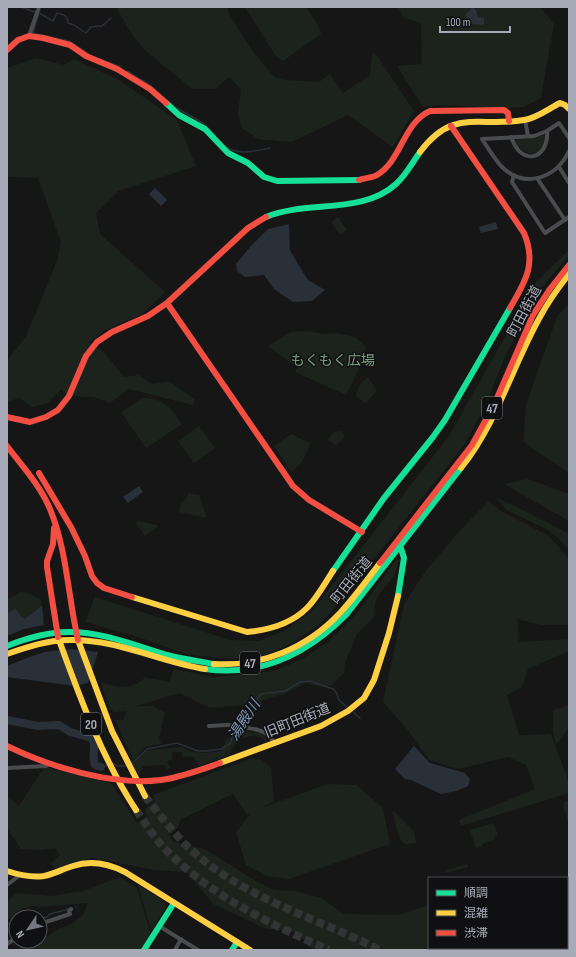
<svg xmlns="http://www.w3.org/2000/svg" width="576" height="957" viewBox="0 0 576 957" font-family="'Sofia Sans Condensed','Noto Sans JP',sans-serif">
<style>
.green{fill:#1c231d}
.water{fill:#293038}
.lines{fill:none;stroke-linecap:round;stroke-linejoin:round}
.stream{stroke:#293038;stroke-width:1.5}
.river{stroke:#293038;stroke-width:8}
.highway-tunnel{stroke:#333436;stroke-width:8;stroke-dasharray:8 4;stroke-linecap:butt}
.street{stroke:#4a4b4f;stroke-width:4}
.fast{stroke:#16e098;stroke-width:6}
.slow{stroke:#ffcf43;stroke-width:6}
.jam{stroke:#f24e42;stroke-width:6}
.labels{text-anchor:middle;stroke-width:3;stroke-linejoin:round;paint-order:stroke}
.shield{fill:#101012;stroke:#797c86;stroke-width:1}
.shield-label{font-size:13px;font-weight:bold;fill:#a6abb7}
.street-label{font-size:14px;fill:#a6abb7;stroke:#101012}
.park-label{font-size:14px;fill:#7da281;stroke:#101012}
.water-label{font-size:15px;font-style:italic;fill:#7d97b2;stroke:#101012}
</style>
<rect width="100%" height="100%" fill="#161616"/>
<path class="green" d="M116,7H227L229,14L254,53L274,77L285,80L319,82L330,74L343,93L370,75L372,54L375,53L414,111L393,147L348,115L292,142L258,139L242,128L238,114L241,89L229,77L215,89H193L165,67L145,50L132,35Z
M245,7H306L318,25L321,34L283,61L275,55Z
M398,7H540L554,24L541,98L524,107L511,108L439,105L423,107L397,66L422,64L421,23L403,17Z
M36,58L64,65L74,59L119,80L177,120L196,166L118,191L96,213L100,234L165,292L142,314L104,331L89,343L104,352L124,377L138,375L152,384L169,381L195,400L193,405L129,389L110,403L93,397L69,396L61,390L47,403L33,407L19,398L7,402V361L26,336L57,261L61,242L38,178L7,177V68Z
M544,135L546,137C544,157 525,158 515,142L517,139L534,137Z
M338,217L347,230L340,235L331,222Z
M569,250V256L540,289L507,352L486,404L465,444L342,599L319,625L297,640L271,653L252,659H232L189,655L141,638L85,622L95,597L230,640L258,641L282,632L312,611L449,436L536,282Z
M569,303V473L536,451L523,441L526,406L538,370L557,317Z
M309,331L324,334L338,333L355,337L366,347L354,380L346,395L295,372L297,368L268,346L291,332Z
M368,377L377,391L365,403L356,396C357,387 361,382 368,377Z
M142,398C164,398 170,407 182,424L146,448L121,412Z
M199,426L215,448L194,463L178,441Z
M341,431L345,436L336,445L328,440L334,432Z
M291,434L310,443C306,455 302,465 291,472L274,446Z
M528,479L569,494V521L504,484Z
M188,493L200,495C200,504 206,510 206,518L179,512L181,503L187,498Z
M497,498L521,509L569,534V550L562,542L550,531L505,509Z
M488,502L504,513L549,536L569,559V625H542L517,619L519,642L569,639V651L528,669L522,687L507,695L519,735L551,734L569,783V793L461,826L459,820L535,789L526,765L508,757L458,769L429,760L407,729L383,702L404,604L427,569L466,524Z
M138,521L157,525V527L145,536L136,523Z
M397,559L399,560L394,576L379,594L375,604L374,617L357,634L345,663L344,673L330,686L321,687L306,683L284,694L263,700L247,723L245,705L210,708L180,693C164,697 150,703 134,706H153L165,713L159,737L161,744L145,747L133,761L115,720H124L126,711L113,712V710H110L100,682C115,687 134,691 145,677L169,682L174,669L213,677L275,671L302,659L328,642L358,612Z
M21,592L28,593L41,600L42,605L25,619L20,615L7,613V599Z
M569,705V728L556,745L553,732V710Z
M234,730L261,733L267,738L266,740L255,735L239,739L228,755L199,766L194,757L185,756L183,759L182,752H172V759L167,761L170,768L167,769L164,765L143,766L139,776L133,769V765L137,758L147,750L182,747L191,752L204,753L221,751L225,742Z
M253,758L262,760L271,767L274,801L261,808L328,784L357,785L383,808L390,844L289,879L267,876L246,865L236,832L251,813L247,815L233,794L180,820L178,828L169,835L174,842L201,848L215,855L257,882L274,890L295,891L321,898L344,914L398,915L429,905V948H567V923H569V950H313L297,933L265,928L213,904L187,872L155,870L92,858L54,869L51,863L60,855L55,848L41,850L21,849L7,828V795L19,806L44,767L111,783L137,823L146,818L145,809L155,801L153,795Z
M569,800V821H568L563,807L564,802Z
M394,811L414,832L416,843C413,843 409,845 406,844C398,843 395,819 393,812Z
M494,823L498,835L494,837V840L482,844V846L476,848L470,830Z
M467,864L468,867L447,873L446,870Z
M120,877L137,888L151,935L142,950H18L25,941H40V940L43,939L58,929L72,924L83,915L88,903L41,907L32,906L22,909L7,920V902L17,893L51,896L83,891Z
M138,885L165,902L166,907L151,931Z"/>
<path class="water" d="M473,7L476,10L478,17L484,18V25L470,24L465,15Z
M155,188L167,200L161,206L149,194Z
M496,222L498,229L481,233L479,227Z
M289,224L290,250L299,266L308,280L325,290L312,301L293,302L274,289L264,275L245,277L237,271L236,264L250,247L268,229Z
M139,486L143,492L128,503L123,497Z
M42,605L44,625L24,629L7,636V613L16,609L20,615L25,619Z
M70,649L98,652L88,683L75,686L7,677V666L27,658L44,652Z
M414,746L430,763L465,773L470,779L468,786L456,791L441,794L411,780L405,779L395,769Z"/>
<g class="lines">
<path class="stream" d="M21,7L35,12
M7,8L9,7
M39,13L33,33L69,41L89,54
M39,13L53,21L57,13C64,15 68,15 68,23L74,25L86,33L91,27L102,26L111,18
M100,59L121,67
M127,71L150,85L175,107L203,123L215,135
M227,148C241,155 256,151 270,148
M352,711L360,718
M112,763L118,766H126
M131,764L147,749L177,743L198,751H207L221,749L230,744L234,733L261,694L285,691L300,682L310,681L333,689L336,692L339,700L349,709
M101,767L107,765
M76,907H77
M17,917L19,915L32,911L43,918L47,917L50,914L69,909
M7,925L16,918"/>
<path class="river" d="M7,720L38,726L59,725L70,732L92,738C97,749 91,756 95,765L101,767"/>
<path class="highway-tunnel" d="M145,796C158,813 171,830 186,845C239,897 315,917 380,950
M136,810C145,823 154,837 165,849C211,896 270,924 329,950"/>
<path class="street" d="M29,36L39,7
M525,120L528,136
M511,137C513,142 515,147 519,151C535,165 549,149 547,131
M569,138L559,123L547,131L534,136L482,139C488,148 494,158 501,166C525,190 556,178 569,151
M559,167L569,183
M514,175L512,182L545,233L569,217
M537,178L565,220
M209,726C223,725 230,724 244,727C260,731 263,728 275,743
M7,768L46,766L51,764
M7,885L20,875
M40,924L70,914L69,911L71,909
M159,926L198,950
M7,944L16,938
M481,948L483,950
M175,950L181,939"/>
<path class="fast" d="M166,103L179,115L205,129L228,153L248,163L264,177L277,181L359,180
M266,217C307,200 362,215 396,184C406,175 412,163 420,152
M333,571L384,498L433,437L445,420L510,308
M398,596L404,558L399,542
M7,646C27,638 47,632 69,632C103,632 134,645 167,655C182,659 198,661 214,664
M205,669C261,677 308,653 346,615L461,468
M144,950L174,903
M232,950L237,942"/>
<path class="slow" d="M420,152C453,107 480,128 524,120C537,118 548,109 560,103L565,105L569,109
M461,468C497,423 512,367 540,317C548,302 558,288 569,274
M132,597L247,632C269,630 291,624 307,608C317,598 325,583 333,571
M59,640C80,698 102,758 136,810
M78,640L112,731L145,796
M7,654C27,647 48,640 70,640C117,639 160,662 205,669
M214,664C262,667 307,648 340,613C354,598 367,580 380,563
M220,763L321,726L348,711L364,698L374,680L389,633L398,596
M7,871C19,875 31,878 44,876C54,874 63,869 73,866C91,860 109,864 125,872L250,950"/>
<path class="jam" d="M7,50L18,40L29,36L43,38L70,45L86,56L117,69L150,89L166,103
M451,126L524,233C537,264 525,282 510,308
M359,180C364,178 372,178 377,175C402,160 403,123 430,111L504,110L508,113L509,121
M167,303L293,486L309,500L362,532
M7,417L30,422L46,417L58,410L69,396L86,356L97,342L112,332L148,316L167,303L248,228L266,217
M7,446C22,466 40,485 50,509C67,550 68,597 78,640
M39,473L71,527L85,556L92,576L97,583L104,588L132,597
M54,528L53,544L47,561V567L58,637
M380,563L472,445L494,405L533,315L550,289L569,265
M7,746C50,767 113,786 161,780C182,777 200,770 220,763"/>
</g>
<g class="labels">
<g class="shield">
<rect x="482" y="397" width="20" height="22" rx="3"/>
<rect x="240" y="652" width="20" height="22" rx="3"/>
<rect x="81" y="713" width="20" height="22" rx="3"/>
</g>
<g class="shield-label">
<text x="492" y="413">47</text>
<text x="250" y="668">47</text>
<text x="91" y="729">20</text>
</g>
<g class="street-label">
<text transform="translate(524 311) rotate(-62)" y="5">町田街道</text>
<text transform="translate(351 580) rotate(-51)" y="5">町田街道</text>
<text transform="translate(297 720) rotate(-22)" y="5">旧町田街道</text>
</g>
<g class="park-label">
<text x="333" y="365">もくもく広場</text>
</g>
<g class="water-label">
<text transform="translate(244 720) rotate(-57)" y="5">湯殿川</text>
</g>
</g>
<rect width="576" height="957" fill="none" stroke="#a6abb7" stroke-width="16"/>
<rect x="428" y="877" width="140" height="72" fill="#101012" stroke="#4c4e54"/>
<rect x="436" y="890" width="20" height="6" fill="#16e098" stroke="#4c4e54"/>
<text x="464" y="897" font-size="12" fill="#a6abb7">順調</text>
<rect x="436" y="910" width="20" height="6" fill="#ffcf43" stroke="#4c4e54"/>
<text x="464" y="917" font-size="12" fill="#a6abb7">混雑</text>
<rect x="436" y="930" width="20" height="6" fill="#f24e42" stroke="#4c4e54"/>
<text x="464" y="937" font-size="12" fill="#a6abb7">渋滞</text>
<g transform="translate(28 929) rotate(236)"><circle r="19" fill="#101012" stroke="#4c4e54"/>
<path d="M0-3L7 15L0 10L-7 15Z" fill="#74777f"/>
<text y="-6" font-size="11" font-weight="bold" text-anchor="middle" fill="#a6abb7">N</text>
</g>
<path d="M440 26v6h70v-6" fill="none" stroke="#a6abb7" stroke-width="2"/>
<text x="446" y="26" font-size="12" fill="#a6abb7" stroke="#101012" stroke-width="3" paint-order="stroke">100 m</text>
</svg>
